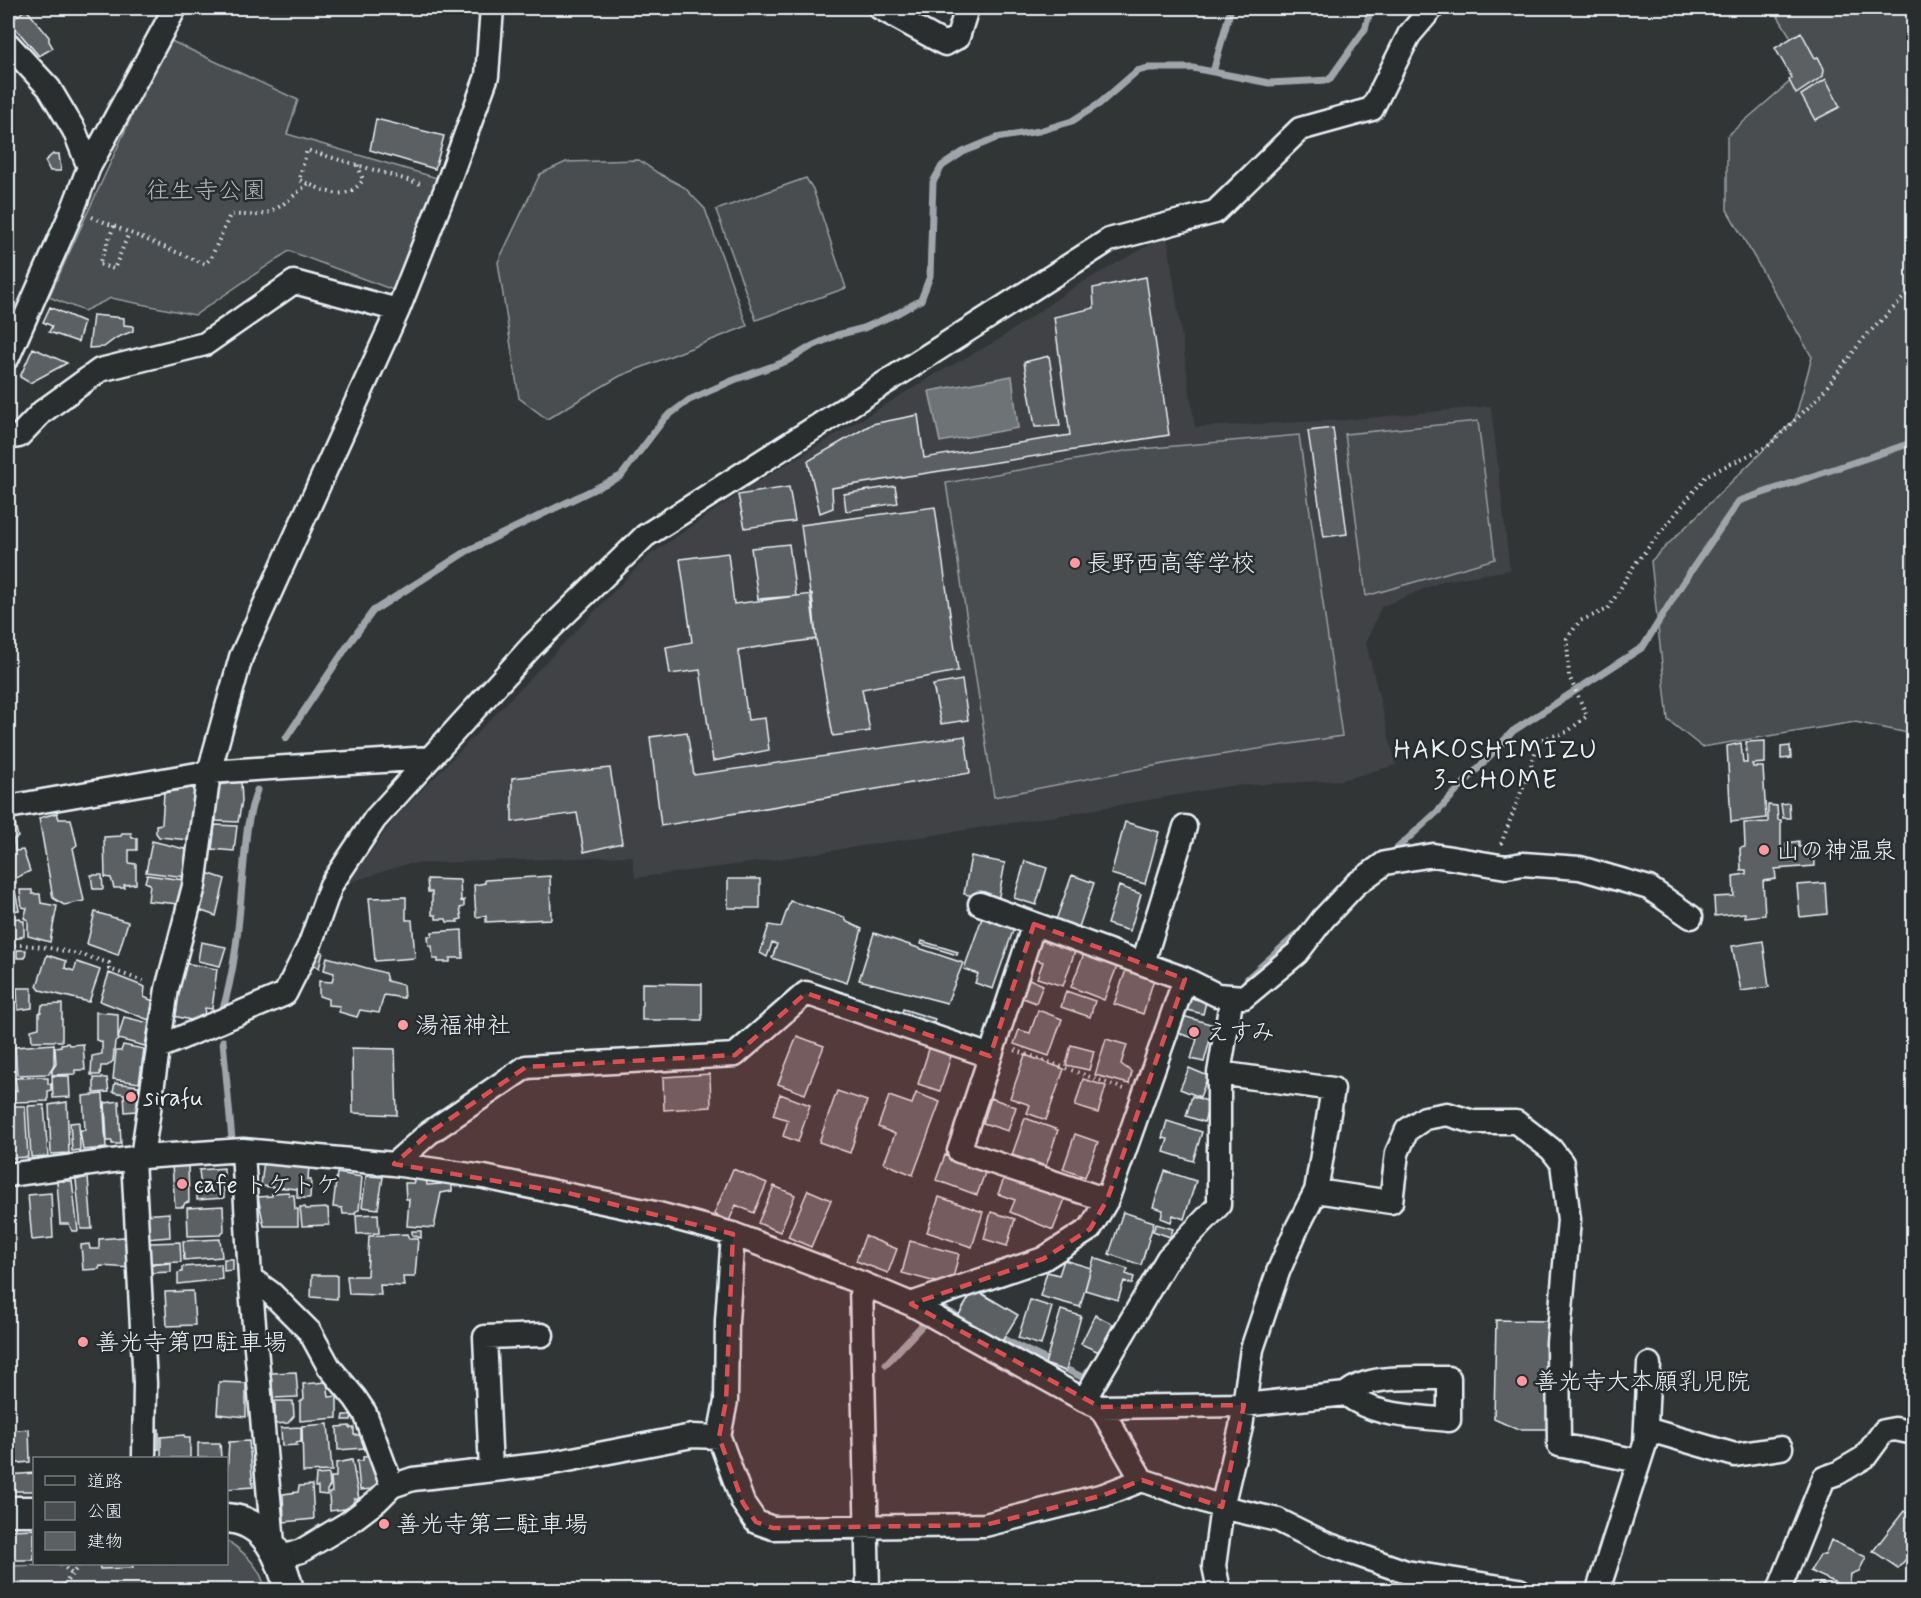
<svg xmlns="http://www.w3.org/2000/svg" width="1921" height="1598" viewBox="0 0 1921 1598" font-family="Mynerve,'Klee One',sans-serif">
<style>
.built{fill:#3f4244}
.green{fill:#494d4f;stroke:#989fa4;stroke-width:1.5}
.water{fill:#6e7376;stroke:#9fa5aa;stroke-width:1.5}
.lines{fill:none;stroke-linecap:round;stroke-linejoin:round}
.stream{stroke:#9fa5aa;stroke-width:7}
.building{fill:#5c6063;stroke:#e8f1f8;stroke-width:1.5}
.minor-casing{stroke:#e8f1f8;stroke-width:27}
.major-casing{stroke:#e8f1f8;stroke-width:33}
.path{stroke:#e8f1f8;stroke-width:4;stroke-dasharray:1.5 4.5;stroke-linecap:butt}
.minor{stroke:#2a2d2e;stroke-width:22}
.major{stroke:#2a2d2e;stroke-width:28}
.marked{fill:#da5052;fill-opacity:0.2;stroke:#da5052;stroke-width:4.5;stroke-dasharray:12 8;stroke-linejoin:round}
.poi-dot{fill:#ff9aa2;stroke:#2a2d2e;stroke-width:2}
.labels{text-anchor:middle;stroke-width:5;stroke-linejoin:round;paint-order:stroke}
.park-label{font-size:24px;fill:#b0b8bd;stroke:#2a2d2e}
.poi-label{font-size:24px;fill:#e8f1f8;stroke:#2a2d2e;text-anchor:start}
.neighbourhood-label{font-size:26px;letter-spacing:1.5px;fill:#e8f1f8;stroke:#2a2d2e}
</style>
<rect width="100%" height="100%" fill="#323536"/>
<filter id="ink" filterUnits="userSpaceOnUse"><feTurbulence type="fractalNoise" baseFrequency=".0167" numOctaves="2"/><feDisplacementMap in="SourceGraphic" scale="12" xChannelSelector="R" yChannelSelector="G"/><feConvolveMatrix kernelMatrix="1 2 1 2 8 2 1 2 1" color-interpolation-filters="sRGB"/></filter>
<g filter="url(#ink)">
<path class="built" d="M1167,235L1195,427L1345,420L1491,406L1510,570L1443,581L1381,607L1366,643L1396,765L1342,780L1230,786L1050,817L772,860L635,878L632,856L407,864L348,883L394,819L648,556L749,487L936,374L998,340L1074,287Z"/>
<path class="green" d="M1773,8H1913V734L1855,722L1702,747L1668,720L1651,561L1795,419L1812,357L1727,210V136L1808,66Z
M167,39L298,100L287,134L437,178L404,294L289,251L195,315L111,298L84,311L49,297Z
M639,160L658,173L684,187L705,209L747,326L620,376L547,419L519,398L498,262L540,174L566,162Z
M806,178L813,189L846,288L756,320L716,210Z
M1478,421L1495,559L1366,596L1345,434Z
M1299,435L1342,736L1169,763L994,797L946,483L1130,450Z
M227,1541C244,1551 263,1570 265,1590H8V1566L92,1564H226Z"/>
<path class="water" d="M1012,376L1018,428L940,442L929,391Z"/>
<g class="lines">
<path class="stream" d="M1213,72L1231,8
M286,738L348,645L373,611L467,551L621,476L665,418L689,400L734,380L787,361L812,346L837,335L864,328L898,313L921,300L930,276L933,182L942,166L963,152L996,138L1039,131L1072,121L1099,104L1137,71L1149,68H1193L1269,83L1329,80L1365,29L1371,8
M1391,854L1437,812L1513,731L1643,647L1682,584L1739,501L1914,442
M1243,986L1248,978L1307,925
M221,1015C236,969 239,921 243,873C246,842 246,820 257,790
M223,1041L232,1140
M943,1309L965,1320
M997,1336L1084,1378L1088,1371
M886,1364L928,1319"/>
</g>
<path class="building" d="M26,9L49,37V41L53,48L39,56L10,22Z
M1801,32L1815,58L1818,57L1824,69L1823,76L1796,94L1789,80L1792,78L1775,48Z
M1826,79L1840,107L1815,120L1801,95Z
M376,119L444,136L435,169L370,150Z
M53,154H59L61,171H50L45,161Z
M1146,277L1169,435L832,488L833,508L820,513L808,461L872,424L918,415L924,458L1070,435L1054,317L1094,308L1093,288Z
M50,307L84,322L78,342L49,332L52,326L43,322Z
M93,315L124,318V325L133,326V331L116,338L104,347L89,348Z
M33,348L67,363L30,383L20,377Z
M1049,356L1060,426L1035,427L1024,362Z
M1333,428L1347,534L1324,537L1308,431Z
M895,486L898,503L846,511L844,494Z
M789,487L795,521L745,528L738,495Z
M935,507L958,671L862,689L870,731L833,736L816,639L801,525Z
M789,544L796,596L758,599L751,548Z
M728,553L734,604L812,594L816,639L738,650L748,720L765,718L769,750L713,761L700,670L670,674L666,647L692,642L680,559Z
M962,680L968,720L941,724L933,685Z
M687,732L694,775L965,736L970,773L661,826L650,737Z
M1765,741V763L1752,764L1753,767H1763L1766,818L1731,822L1727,746L1741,743L1743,763H1747L1746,742Z
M1790,746L1791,758L1781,759V747Z
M610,768L622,843L584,852L577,813L512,822V778Z
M241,782L242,801L238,822L216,821L217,785Z
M196,787L189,840L159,837L156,833V825L162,824L164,793Z
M1789,803L1790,818H1783L1781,804Z
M1768,805L1777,806L1778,820H1781V854L1786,852V843L1799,841V847H1814L1815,866L1775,869L1776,879L1763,881L1765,915L1745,917V913L1715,916L1714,897L1734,896L1733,876L1746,874V870H1741L1740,848L1745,847L1744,823L1768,822Z
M57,813L59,819H71L77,845L73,848L84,901L64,905L53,898L39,818Z
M14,819L18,837L14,839L15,851L23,850L30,871L16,878V884L8,887V820Z
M1125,822L1159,832L1145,884L1111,874Z
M215,825L237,826L234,851L212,849Z
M122,833H131L132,838H137V850H129V863L136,864V884L124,885L125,888H114L111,878L105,877L104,837L121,836Z
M152,841L189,850L185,877L146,872Z
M971,856L1005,863L998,901L964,894Z
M1025,861L1047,868L1036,905L1014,898Z
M207,873L225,879L216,916L196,909Z
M91,875H102L103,889H93Z
M147,875L183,880L179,904L148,901L150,884L145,882Z
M1072,875L1094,883L1079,927L1056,920Z
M550,876L551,919L486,922V916L476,917L474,885L485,883V880Z
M427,879L460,880L461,901L464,900V907L460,908L462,919L457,920L458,922H447L446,919H436V915H432V892H428Z
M728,879H760V908H728Z
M1825,883L1827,914L1800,917L1797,885Z
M1119,886L1141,894L1130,931L1107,924Z
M20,890H32V894H40L41,903L57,906L50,942L28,936V920L24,918L27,908L22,907Z
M15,891L19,910L10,911V915L8,916V893Z
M406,897V920H412L415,958L375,961L369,898Z
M790,901L844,917L847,922L862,929L847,983L772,958L777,944L772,943L767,957L760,953L769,925L781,927Z
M95,912L128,922L118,955L87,944Z
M20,918L21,921H24V936L20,937V938L8,939V919Z
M982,918L1014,928L993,989L975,983L978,974L964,969Z
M462,930L463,958H450V962H438V959H433L432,946H429L428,936H432V932Z
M874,933L963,963L947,1003L859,980Z
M1037,939L1075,951L1063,986L1037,978L1043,962L1031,958Z
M922,941L958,952L957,955L921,944Z
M1763,941L1769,987L1741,991L1732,946Z
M201,942L226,947L220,966L198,961Z
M17,950H26L25,958H17Z
M317,951L323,952L319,968L312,963Z
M1085,951L1118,964L1104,1000L1071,987Z
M47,955L66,961L65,968L74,971L77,962L100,970L89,1002L40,990L37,986Z
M327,957L385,973L387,981L403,985L404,998L384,995L379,1013L360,1010L357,1017L339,1012L340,1006L328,1005V999L319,996V981L332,982L334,973L324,970Z
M185,963L217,969L212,1009L205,1008L203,1023L170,1015L175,993H179Z
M1127,967L1155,976L1143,1014L1114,1004Z
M109,973L145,987L144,997L153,1001L149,1020L100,1001Z
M1022,976L1043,985L1036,1003L1015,995Z
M642,983L702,984V1020H642Z
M17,988H32V1008L18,1010Z
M1066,991L1095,1001L1090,1017L1061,1007Z
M1187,997L1206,1002L1203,1014L1183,1009Z
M62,1004V1041H32L31,1030L39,1028V1013L41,1012L42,1005Z
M903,1009L935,1019L933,1025L902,1013Z
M1038,1010L1062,1019L1049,1056L1014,1044L1019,1030L1030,1033Z
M96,1012L118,1014V1040L115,1042L113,1061L107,1066H101L100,1075H91L92,1056L102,1054V1042L96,1040Z
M1183,1016L1214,1025L1204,1062L1191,1059L1197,1039L1178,1033Z
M124,1017L149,1023L145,1046L118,1039Z
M797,1036L824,1046L805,1094L778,1084Z
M1106,1039L1127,1045L1121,1064L1132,1072L1129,1084L1095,1075Z
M68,1043L69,1045L83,1044L85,1070H75V1074L52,1075V1070L56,1064L55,1047L61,1046V1044Z
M54,1044V1064L49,1074L17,1075L15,1047Z
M123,1045L144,1049L139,1083L113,1079L116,1051H121Z
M1071,1045L1094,1051L1089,1070L1066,1065Z
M930,1046L952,1053L940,1091L918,1084Z
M352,1048L395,1049L397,1115L353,1113Z
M1025,1055L1064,1069L1046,1120L1027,1113L1030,1105L1010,1098Z
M1189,1068L1208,1076L1200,1097L1180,1089Z
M710,1074L711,1107L664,1110L663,1077Z
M52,1076H69L70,1097L53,1098Z
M43,1077L44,1078H48V1084H51V1090L48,1091V1101L14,1102V1091H17L15,1078Z
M94,1078H107L109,1092L94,1093Z
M1083,1079L1106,1086L1098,1113L1075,1106Z
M115,1083L139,1086L136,1111L125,1112L124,1094L113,1092Z
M837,1091L867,1101L850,1153L819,1142Z
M916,1093L940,1102L913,1175L884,1163L895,1134L878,1127L889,1096L912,1104Z
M103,1094L106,1148L83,1150L80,1130H85L83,1096Z
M780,1094L810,1105L798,1142L783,1136L788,1120L773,1115Z
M1192,1096L1210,1102L1204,1122L1186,1116Z
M991,1098L1016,1107L1008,1131L983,1123Z
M119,1101L121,1144H112V1141H107L105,1103Z
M67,1102L69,1153L51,1154L49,1105Z
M44,1105L48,1156L31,1157L28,1106Z
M8,1106H25L28,1157L9,1158Z
M1025,1118L1058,1130L1046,1166L1012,1155Z
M1167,1121L1202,1132L1193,1161L1164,1152L1168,1139L1162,1138Z
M79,1122L80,1150L72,1151L70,1123Z
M1075,1134L1098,1142L1085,1177L1063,1169Z
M945,1155L986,1170L977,1195L936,1180Z
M264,1160L309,1164L308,1180H311L310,1198H297V1189L261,1186Z
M188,1164L189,1202L185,1203L183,1207H175L172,1165Z
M224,1168V1198L197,1200V1189L201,1188L199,1170Z
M733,1169L767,1183L754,1213L736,1205L729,1221L714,1214Z
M1165,1171L1196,1181L1184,1219L1173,1215L1171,1222L1161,1218L1163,1210L1153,1207Z
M337,1173L362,1177L359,1210L356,1211L355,1214H343L342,1208L333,1207Z
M366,1176L383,1177L378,1209L362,1207Z
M1005,1176L1065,1199L1053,1230L1010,1212L1015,1200L998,1194Z
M88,1177L92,1229H81L76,1180Z
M413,1177H426L427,1185L441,1184L443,1180L455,1182V1186L452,1185V1191L441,1193L434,1228L407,1226L409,1199H406L405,1183H414Z
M57,1181H72L78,1231H72L69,1224H60Z
M774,1186L795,1195L780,1232L758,1223Z
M808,1190L831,1200L811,1247L788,1237Z
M289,1192V1195H294L295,1209H298V1226H264L258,1197L272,1196V1193Z
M51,1193L53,1238L32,1240L28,1195Z
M939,1197L983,1212L972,1247L927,1232Z
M223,1206L224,1231L221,1235L188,1236L187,1208Z
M300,1207H305L306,1209L328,1208L329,1225L302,1226Z
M991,1212L1015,1219L1007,1246L984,1239Z
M1123,1212L1154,1222L1141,1265L1109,1254Z
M169,1213L170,1237L145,1239L144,1215Z
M378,1214L379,1233L357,1234L356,1215Z
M1156,1224L1173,1229L1170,1237L1153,1231Z
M412,1231H421V1238L412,1235Z
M407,1234L409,1239H418L415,1277H403L404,1286L380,1285L381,1295L349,1294L347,1276H367L369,1236Z
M865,1236L897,1249L888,1273L856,1261Z
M124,1237L131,1238L132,1268L100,1266L99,1269L83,1270L81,1245L89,1244L90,1249H99V1239Z
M220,1239L222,1257L184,1260L183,1241Z
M910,1241L959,1254L951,1286L902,1273Z
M180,1242L181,1262L150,1263V1243Z
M1094,1258L1128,1269L1126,1274L1134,1277L1132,1284L1124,1281L1118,1300L1085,1290Z
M224,1259H233V1270L224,1271Z
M1064,1260L1091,1268L1080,1307L1040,1296L1047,1272L1059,1275Z
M171,1263V1272L149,1273V1265Z
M221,1264L222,1279L178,1284V1273L182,1272V1267Z
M312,1275H337V1299L311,1297Z
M974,1289L1018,1315L1001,1343L957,1318Z
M193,1291L195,1325L167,1326L165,1292Z
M1030,1300L1052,1307L1041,1345L1018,1338Z
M1061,1310L1081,1316L1066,1371L1045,1364Z
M1095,1315L1113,1324L1099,1352L1081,1344Z
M8,1317H9L10,1341L8,1342Z
M1496,1320L1549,1321L1548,1429H1516L1494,1419Z
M296,1372L298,1397L273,1398L271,1373Z
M9,1382L10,1408H8V1383Z
M219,1382L246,1383V1417L217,1414Z
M327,1382L329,1397L337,1396V1418L300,1421V1402L304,1399L303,1384Z
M275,1401H293L294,1416L288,1423L275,1424Z
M344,1415H352L351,1420H343Z
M328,1424L332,1471L303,1472L302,1426Z
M350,1426V1428H354V1435H361V1437H363L364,1448L338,1450L337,1427Z
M301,1427V1442L296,1443L297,1445L282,1446L281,1428Z
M29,1429L30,1462L8,1464V1469V1431Z
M151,1429H159V1449L152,1450Z
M184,1435L185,1438H190V1458H161V1437Z
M249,1441L253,1487L226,1489L229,1442Z
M198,1443H220L221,1458H198Z
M374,1456L380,1485L374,1489L360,1490L357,1461H363V1457Z
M352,1460L359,1499H354L352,1508L330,1511L329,1493L332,1492L331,1477H336V1463Z
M34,1473V1491H8V1475Z
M329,1474L330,1486L327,1490V1495L318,1494V1487H315L316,1475Z
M312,1485L314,1519L284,1522L283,1494L298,1492L299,1486Z
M1904,1511L1914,1518V1559L1911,1562L1907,1558L1898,1568L1873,1551Z
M34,1529V1560H8V1530Z
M1831,1540L1866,1557L1859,1571L1851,1574L1849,1589L1810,1571L1820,1555H1825Z
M99,1564H132L133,1568L100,1569Z
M1820,1583L1834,1590H1815Z"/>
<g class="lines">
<g class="minor-casing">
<path id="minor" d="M880,8L945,44L958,37L967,8
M8,44L49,88L74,130L89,167
M8,357L73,209L89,167L175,8
M8,438L19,436L42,412L100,370L205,344L294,282L398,310
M8,807L209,772L430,758
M980,904L1185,979
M1034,924L959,1151L1107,1200
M1143,963L1185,827
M159,1047L285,994L310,944L331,885L375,819L532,646L645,536L1109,240L1215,212L1300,129L1372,109L1409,35L1432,8
M243,1150L250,1278L273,1544
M142,1157L167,989L194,886L209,772L241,657L398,310L445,191L487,76L492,8
M133,1159L145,1383L144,1458
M394,1164L429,1133L526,1067L735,1055L806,993L990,1056
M8,1175L142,1157L243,1150L394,1164L484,1177L659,1214L733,1234L861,1283L868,1590
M1316,1191L1391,1202L1397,1153L1407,1130L1425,1118L1447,1114L1473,1122H1516L1551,1149L1562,1163L1569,1220L1558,1343L1559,1445L1639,1461
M733,1234L727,1321L726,1401L719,1437L743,1503L756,1522L773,1528L985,1525L1104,1495L1142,1480
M250,1278L271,1293L310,1332L329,1367L355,1398L365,1413L392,1486
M861,1283L911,1304L1084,1400L1100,1407L1142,1480L1222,1507L1278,1520L1324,1543L1406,1572L1519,1590
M911,1304L1043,1259L1090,1229L1107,1200L1185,979L1217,995L1244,997L1297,953L1323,919L1356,884L1385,863L1433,855L1506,867L1523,864L1580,868L1649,888L1691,917
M1084,1400L1168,1258L1219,1205V1073L1232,996
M1100,1407L1244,1405L1346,1394C1368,1373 1419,1379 1449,1378V1420C1414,1416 1374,1417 1346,1394
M1646,1429L1735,1455L1781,1448
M491,1470L485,1337L542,1335
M279,1558L301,1551L348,1523L377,1501L392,1486L413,1479L547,1464L692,1436L719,1437
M1219,1590L1214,1566L1222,1507L1241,1427L1252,1349L1278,1272L1297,1228L1316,1191L1333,1089L1219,1073
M1598,1590L1645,1444L1649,1364
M1779,1590L1824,1478L1838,1473L1865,1457L1884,1431L1895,1429L1914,1433"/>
</g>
<g class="major-casing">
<path id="major" d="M8,1511H34
M226,1518C266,1520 281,1557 289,1590"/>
</g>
<path class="path" d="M358,165L363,180C344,205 323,189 299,180L307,150C346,162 385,173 424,185
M92,217L205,264L211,258L230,215C240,214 250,216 259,215C278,212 294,195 309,183
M114,226L99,264L114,269L129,233
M1501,844L1531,766L1539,740L1567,732L1587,716L1569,676L1567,638L1580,621L1608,609L1635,564L1707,475L1768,446L1819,397L1864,338L1914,287
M8,945C43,944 76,953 109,963V969L146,982
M1015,1050L1124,1089
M61,1564L72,1574
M60,1590L80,1564"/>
<use href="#minor" class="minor"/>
<use href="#major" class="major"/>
</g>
</g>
<path class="marked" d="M1034,924L1185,979L1107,1200L1090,1229L1043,1259L911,1304L1100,1407L1244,1405L1222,1507L1142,1480L1104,1495L985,1525L773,1528L756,1522L743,1503L719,1437L726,1401L733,1234L568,1193L394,1164L429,1133L526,1067L735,1055L806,993L990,1056Z"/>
<g class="poi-dot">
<circle cx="1075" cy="563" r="6"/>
<circle cx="1764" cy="850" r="6"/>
<circle cx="403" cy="1025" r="6"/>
<circle cx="1194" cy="1032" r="6"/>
<circle cx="131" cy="1097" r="6"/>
<circle cx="182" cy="1184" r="6"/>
<circle cx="83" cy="1342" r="6"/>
<circle cx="1522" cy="1381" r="6"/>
<circle cx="384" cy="1524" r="6"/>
</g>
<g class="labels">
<g class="park-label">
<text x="206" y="198">往生寺公園</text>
</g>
<g class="poi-label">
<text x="1087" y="571">長野西高等学校</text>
<text x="1776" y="858">山の神温泉</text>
<text x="415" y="1033">湯福神社</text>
<text x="1206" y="1040">えすみ</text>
<text x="143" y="1105">sirafu</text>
<text x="194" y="1192">cafe トケトケ</text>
<text x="95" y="1350">善光寺第四駐車場</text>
<text x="1534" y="1389">善光寺大本願乳児院</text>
<text x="396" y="1532">善光寺第二駐車場</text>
</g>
<g class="neighbourhood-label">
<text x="1496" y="758">HAKOSHIMIZU<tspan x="1496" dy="30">3-CHOME</tspan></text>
</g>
</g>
<rect width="1921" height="1598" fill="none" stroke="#2a2d2e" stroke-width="30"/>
<rect x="15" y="15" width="1891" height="1568" fill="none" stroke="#e8f1f8" stroke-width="2" filter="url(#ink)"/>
<rect x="33" y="1457" width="195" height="108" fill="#2a2d2e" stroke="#767b7f" stroke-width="1.5"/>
<rect x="45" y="1476" width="30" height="9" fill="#2a2d2e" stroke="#767b7f" stroke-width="1.5"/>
<text x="87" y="1487" font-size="18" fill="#e8f1f8">道路</text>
<rect x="45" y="1502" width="30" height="18" fill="#494d4f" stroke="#767b7f" stroke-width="1.5"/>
<text x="87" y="1517" font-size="18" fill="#e8f1f8">公園</text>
<rect x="45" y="1532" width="30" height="18" fill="#5c6063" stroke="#767b7f" stroke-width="1.5"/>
<text x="87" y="1547" font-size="18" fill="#e8f1f8">建物</text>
</svg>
